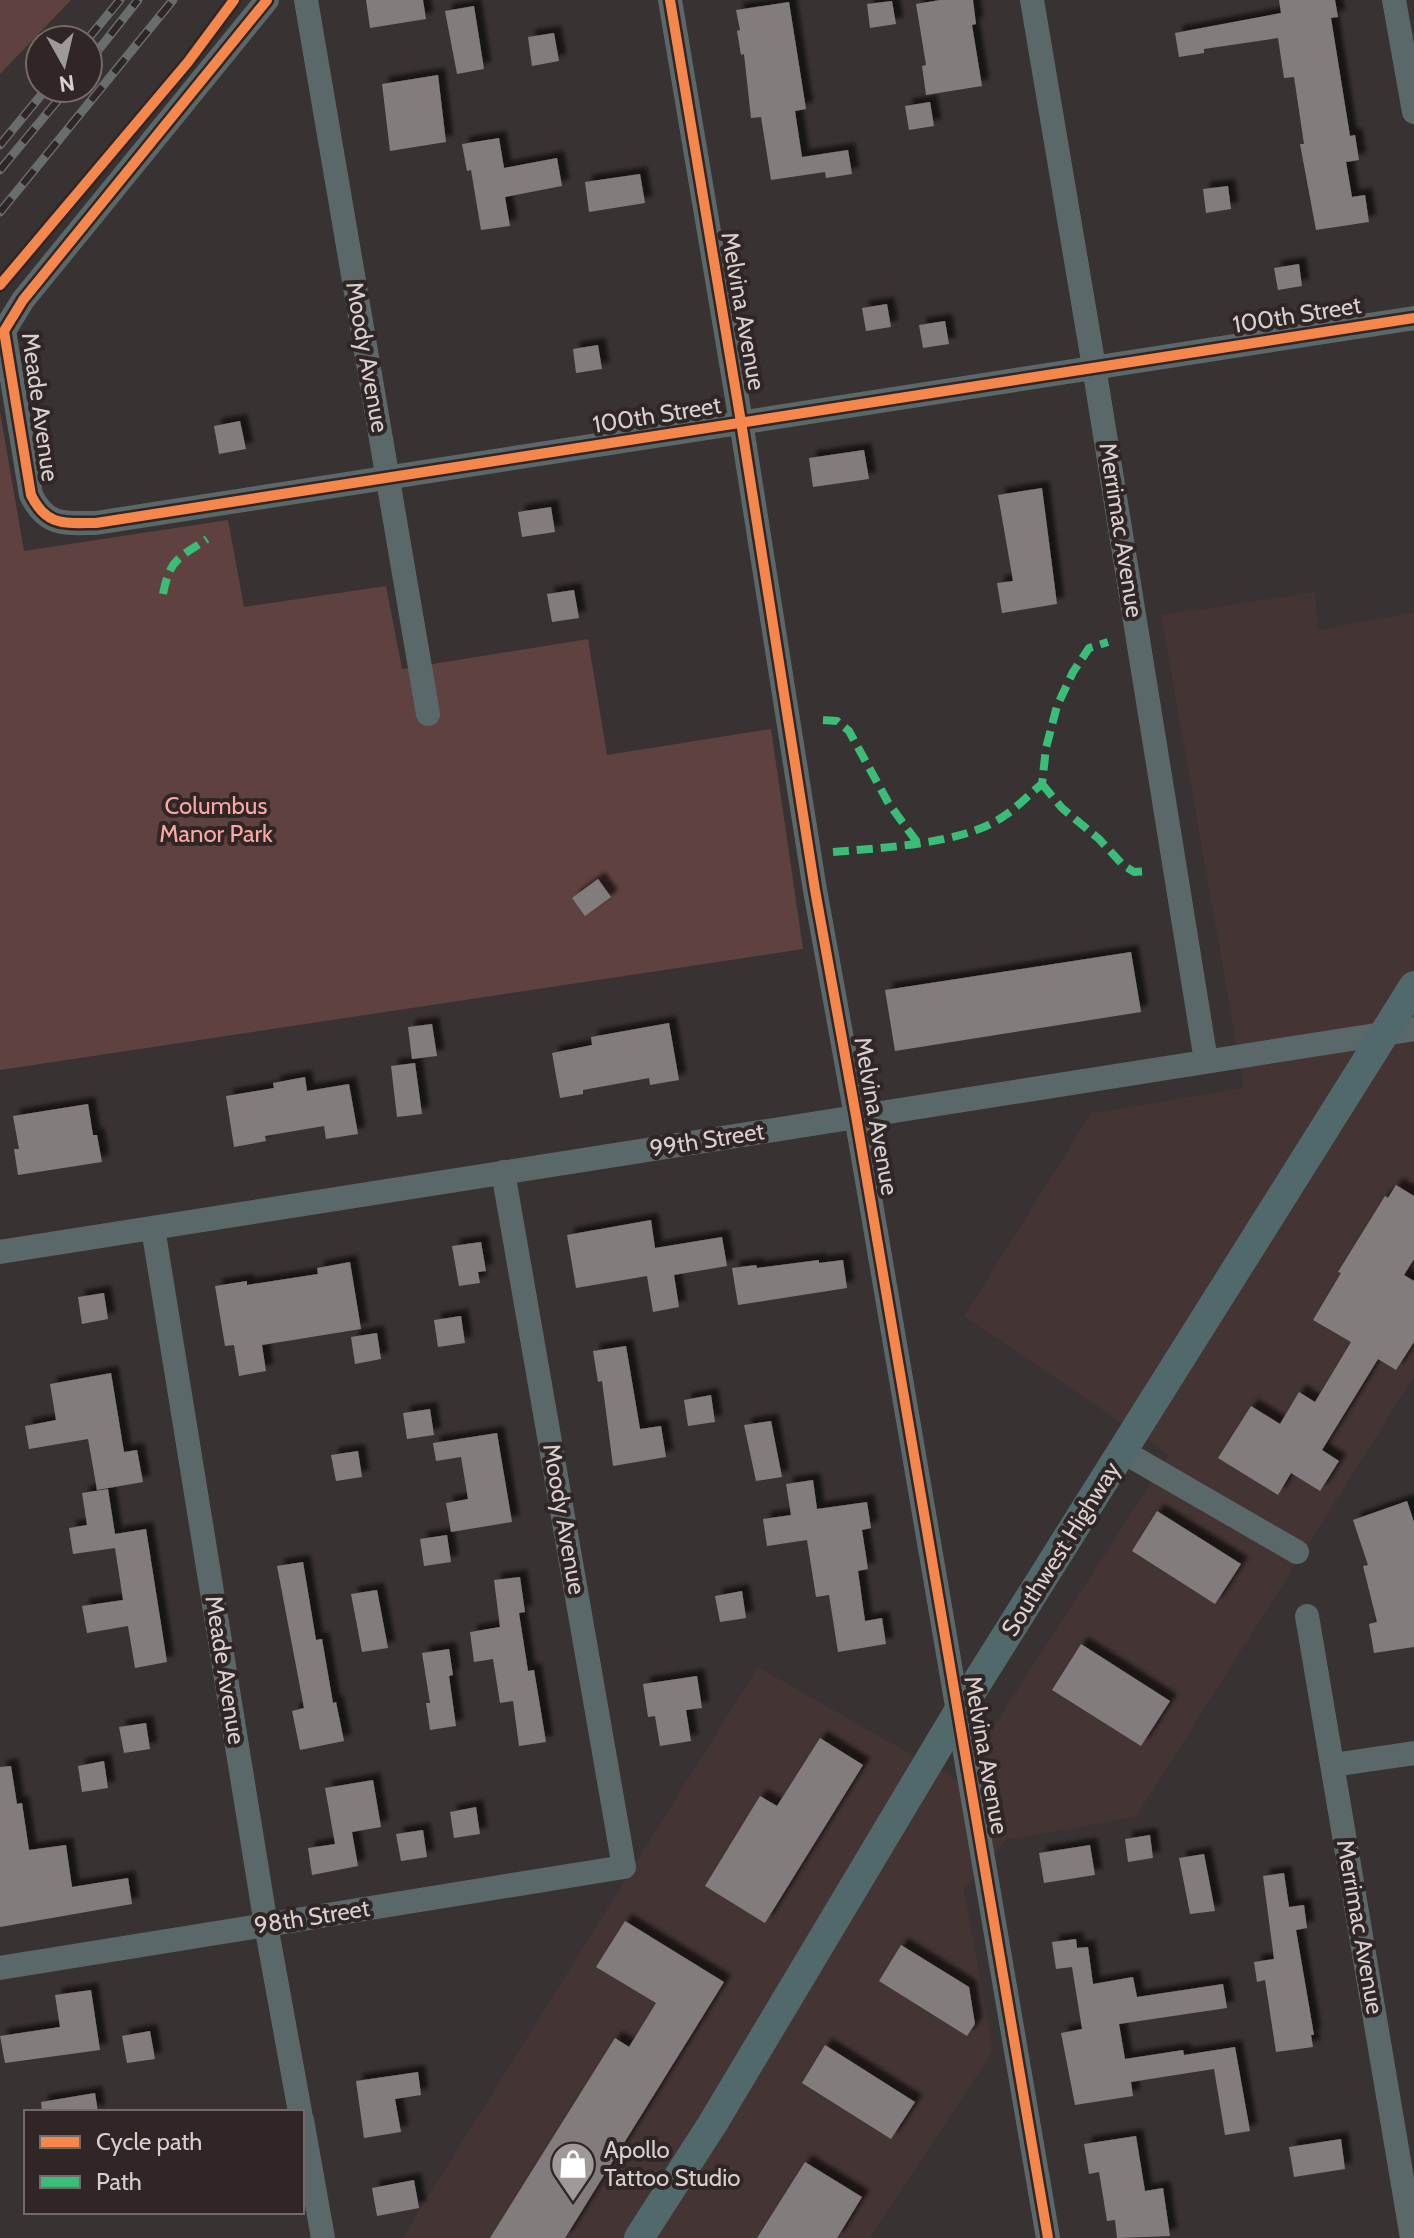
<svg xmlns="http://www.w3.org/2000/svg" width="1414" height="2238" viewBox="0 0 1414 2238" font-family="Cabin,sans-serif">
<style>
.built{fill:#443433}
.green{fill:#5f4240}
.building{fill:#827d7c;filter:url(#shadow)}
.lines{fill:none;stroke-linecap:round;stroke-linejoin:round}
.minor{stroke:#5a6869;stroke-width:24}
.major{stroke:#52696c;stroke-width:30}
.rail-casing{stroke:#686e6e;stroke-width:9}
.rail{stroke:#302625;stroke-width:6;stroke-dasharray:18;stroke-linecap:butt}
.quiet{stroke:#3abd76;stroke-width:8;stroke-dasharray:16 8;stroke-linecap:butt}
.cycleway-casing{stroke:#302625;stroke-width:15}
.cycleway{stroke:#f5874c;stroke-width:10}
.labels{text-anchor:middle;stroke-width:8;stroke-linejoin:round;paint-order:stroke}
.street-label{font-size:24px;fill:#d7d0cf;stroke:#302625}
.park-label{font-size:24px;fill:#faa8a3;stroke:#302625}
.poi-label{font-size:24px;fill:#d7d0cf;stroke:#302625;text-anchor:start}
</style>
<defs>
<filter id="shadow"><feDropShadow dx="7" dy="-7" stdDeviation="2" flood-color="#0009"/></filter>
</defs>
<rect width="100%" height="100%" fill="#383232"/>
<path class="built" d="M1315,592L1318,630L1414,612V1377L1136,1817L1006,1840L964,1890L993,2051L870,2238H402L758,1667L958,1781L1169,1455L964,1316L1091,1113L1244,1088L1161,615Z"/>
<path class="green" d="M0,0H71L0,74Z
M0,412L24,551L228,520L244,607L386,586L402,669L588,639L607,755L771,729L803,949L0,1070Z"/>
<path class="building" d="M366,0H423L426,19L370,28Z
M940,0H973L976,24L972,25L982,86L926,95L922,66L926,65L916,4Z
M1279,0H1335L1338,17L1331,18L1350,136L1355,135L1359,160L1346,162L1352,197L1365,195L1369,222L1316,230L1300,144H1304L1294,77L1284,78L1278,38L1204,49V53L1179,57L1175,33L1281,13Z
M892,1L896,24L870,28L867,4Z
M789,2L806,109L795,111L802,157L848,150L852,174L826,178L825,172L771,180L761,117L751,118L744,54L741,55L737,31L740,30L736,10Z
M474,6L484,69L457,74L445,11Z
M554,33L559,61L532,66L528,37Z
M438,75L446,142L390,151L382,84Z
M930,102L934,126L909,130L905,106Z
M499,138L504,168L557,158L562,186L505,197L510,226L481,230L471,170L467,171L462,144Z
M640,174L645,203L589,212L585,182Z
M1228,186L1231,209L1206,213L1203,189Z
M1299,264L1302,286L1278,290L1274,268Z
M887,304L891,327L866,331L862,308Z
M945,321L949,344L923,348L919,325Z
M598,345L602,369L576,373L573,349Z
M240,421L246,449L219,454L214,426Z
M864,450L869,479L813,487L809,458Z
M1042,488L1057,604L1002,613L997,583L1013,581L998,495Z
M551,507L555,532L522,537L518,512Z
M574,590L579,618L552,622L547,594Z
M598,879L611,897L585,916L572,898Z
M1131,952L1141,1012L895,1051L885,990Z
M669,1023L679,1080L650,1085L649,1078L583,1090V1094L560,1098L552,1053L592,1045L591,1037Z
M432,1024L437,1056L412,1059L408,1027Z
M415,1063L422,1114L397,1117L391,1066Z
M305,1077L307,1091L349,1084L358,1134L326,1139L324,1126L265,1136L266,1141L234,1147L226,1096L274,1088L273,1083Z
M88,1104L93,1135H97L102,1162L18,1175L14,1149H19L13,1116Z
M1396,1185L1414,1196V1259L1404,1275L1414,1281V1342L1396,1370L1378,1359L1322,1450L1339,1461L1320,1491L1291,1473L1278,1495L1218,1458L1251,1406L1280,1424L1299,1392L1315,1402L1351,1342L1313,1320L1341,1273L1338,1272L1385,1196L1388,1198Z
M651,1220L655,1248L722,1237L727,1266L674,1275L679,1307L653,1312L647,1276L576,1288L567,1235Z
M481,1242L486,1271L478,1272L480,1283L459,1286L452,1246Z
M819,1260V1263L843,1260L847,1288L738,1305L732,1268L756,1265L757,1268Z
M350,1262L361,1329L262,1345L266,1371L239,1376L234,1345L225,1346L215,1286L247,1281V1285L318,1274L317,1268Z
M104,1293L108,1319L82,1324L78,1297Z
M461,1316L465,1343L438,1347L434,1320Z
M377,1333L381,1359L355,1364L351,1337Z
M626,1346L640,1429L661,1426L666,1457L613,1466L602,1381L598,1382L593,1351Z
M111,1373L124,1452L137,1450L143,1482L97,1490L88,1439L29,1449L25,1426L56,1420L50,1384Z
M711,1395L715,1422L688,1426L684,1400Z
M430,1409L434,1435L407,1439L403,1413Z
M771,1421L782,1477L756,1481L744,1425Z
M497,1433L512,1522L451,1532L446,1503L468,1499L461,1457L436,1461L433,1443Z
M358,1451L362,1477L336,1481L331,1455Z
M813,1480L817,1509L867,1502L871,1528L862,1530L868,1569L858,1571L865,1621L882,1618L886,1644L838,1652L829,1595L816,1597L807,1540L767,1546L763,1519L791,1515L786,1484Z
M108,1489L115,1534L146,1529L167,1662L135,1668L128,1626L87,1633L82,1606L123,1600L115,1548L73,1554L69,1528L87,1525L82,1493Z
M1407,1501L1414,1522V1647L1374,1653L1369,1624L1377,1622L1363,1566L1368,1565L1353,1520Z
M1157,1511L1241,1564L1215,1604L1132,1551Z
M447,1535L451,1562L424,1566L420,1539Z
M303,1562L316,1640L322,1639L333,1703L336,1702L344,1741L300,1750L292,1711L304,1708L277,1566Z
M520,1577L525,1612L519,1613L528,1671L534,1670L546,1742L519,1746L513,1701L500,1703L493,1659L474,1662L470,1632L500,1627L494,1580Z
M377,1590L388,1648L362,1652L351,1594Z
M742,1591L746,1618L720,1622L715,1596Z
M1081,1644L1170,1701L1141,1746L1052,1690Z
M449,1649L453,1675L449,1676L456,1726L430,1730L426,1703H430L422,1653Z
M697,1676L702,1708L686,1710L691,1741L660,1746L655,1716L648,1717L643,1684Z
M146,1723L150,1749L124,1753L119,1727Z
M820,1738L863,1765L765,1923L705,1886L760,1796L777,1806Z
M104,1761L108,1788L82,1792L78,1766Z
M11,1766L17,1804L22,1803L29,1850L66,1845L72,1887L128,1878L132,1904L0,1927V1767Z
M373,1780L381,1827L352,1832L358,1866L312,1875L308,1848L335,1844L325,1788Z
M476,1807L480,1834L454,1838L450,1812Z
M423,1830L427,1857L401,1861L396,1834Z
M1150,1835L1153,1858L1128,1862L1125,1839Z
M1090,1845L1095,1875L1044,1883L1039,1853Z
M1204,1854L1215,1911L1190,1914L1179,1858Z
M1284,1873L1289,1907L1304,1905L1307,1928L1296,1930L1314,2035H1311L1313,2047L1276,2052L1265,1980L1257,1982L1254,1962L1274,1959L1263,1876Z
M625,1921L724,1982L565,2238H490L615,2038L629,2047L656,2003L596,1967Z
M1076,1939L1077,1948L1088,1947L1093,1984L1133,1977L1137,1997L1223,1984L1227,2008L1119,2024L1125,2059L1183,2050L1184,2055L1235,2047L1250,2131L1225,2135L1214,2069L1131,2082L1133,2096L1075,2105L1061,2033L1082,2029L1072,1967L1056,1969L1052,1942Z
M901,1945L969,1987L975,2024L967,2036L879,1981Z
M91,1990L100,2050L5,2063L0,2036L60,2027L55,1995Z
M150,2031L155,2059L127,2063L122,2036Z
M825,2045L915,2102L891,2139L802,2083Z
M418,2072L421,2095L395,2099L401,2132L364,2138L356,2081Z
M95,2093L98,2112H42L41,2102Z
M1136,2136L1145,2191L1163,2188L1170,2236L1117,2238L1115,2220L1107,2221L1099,2172L1089,2174L1084,2144Z
M1341,2139L1345,2169L1294,2177L1289,2147Z
M805,2162L862,2197L837,2238H757Z
M414,2180L419,2208L377,2216L372,2188Z"/>
<g class="lines">
<path class="minor" d="M267,0L23,300L4,331L31,495C47,527 64,523 96,523L1414,318
M306,0L428,714
M670,0L741,422L815,890L856,1116L1048,2238
M1032,0L1094,367L1206,1061
M1394,0L1414,112
M153,1228L266,1925L300,2112
M0,1252L1414,1029
M1122,1451L1297,1552
M1307,1616L1412,2238
M1333,1765L1414,1753
M0,1968L624,1867L503,1172
M302,2120L323,2238"/>
<path class="major" d="M639,2238L713,2123L959,1711L1414,986"/>
<g class="rail-casing">
<path id="rail" d="M87,40L120,0
M88,63L138,0
M0,145L47,88
M0,170L68,88
M0,212L173,0"/>
</g>
<use href="#rail" class="rail"/>
<path class="quiet" d="M163,594C170,558 179,558 207,539
M823,720L837,721L849,731L889,804L917,842
M1042,784L1062,808L1099,839L1123,865L1134,872L1148,871
M833,852C880,848 966,844 1004,816C1018,807 1029,794 1042,784L1046,748L1057,706L1073,672L1089,648L1108,642"/>
<g class="cycleway-casing">
<path id="cycleway" d="M267,0L23,300L4,331L31,495C47,527 64,523 96,523L1414,318
M670,0L741,422L815,890L856,1116L1048,2238
M0,285L188,62L234,0"/>
</g>
<use href="#cycleway" class="cycleway"/>
</g>
<defs>
<g id="shop-pin" transform="scale(2.3)"><path d="M0 17L-7.5 6A9.5 9.5 0 1 1 7.5 6Z" fill="#9f9998" stroke="#302625"/><path d="M-5-2.5h2.3a2.7 3.5 0 0 1 5.4 0H5L5.5 6h-11ZM-1.5-2.5h3a1.5 2.3 0 0 0-3 0Z" fill="#fff"/></g>
</defs>
<g fill-rule="evenodd">
<use href="#shop-pin" x="573" y="2164"/>
</g>
<g class="labels">
<g class="street-label">
<text transform="translate(743 311) rotate(80)" y="8">Melvina Avenue</text>
<text transform="translate(1297 315) rotate(-9)" y="8">100th Street</text>
<text transform="translate(367 357) rotate(80)" y="8">Moody Avenue</text>
<text transform="translate(40 407) rotate(82)" y="8">Meade Avenue</text>
<text transform="translate(657 415) rotate(-9)" y="8">100th Street</text>
<text transform="translate(1121 530) rotate(81)" y="8">Merrimac Avenue</text>
<text transform="translate(876 1116) rotate(80)" y="8">Melvina Avenue</text>
<text transform="translate(707 1140) rotate(-9)" y="8">99th Street</text>
<text transform="translate(564 1519) rotate(80)" y="8">Moody Avenue</text>
<text transform="translate(1061 1549) rotate(-58)" y="8">Southwest Highway</text>
<text transform="translate(225 1670) rotate(81)" y="8">Meade Avenue</text>
<text transform="translate(986 1755) rotate(80)" y="8">Melvina Avenue</text>
<text transform="translate(312 1917) rotate(-9)" y="8">98th Street</text>
<text transform="translate(1360 1927) rotate(80)" y="8">Merrimac Avenue</text>
</g>
<g class="park-label">
<text x="216" y="814">Columbus<tspan x="216" dy="28">Manor Park</tspan></text>
</g>
<g class="poi-label">
<text x="604" y="2158">Apollo<tspan x="604" dy="28">Tattoo Studio</tspan></text>
</g>
</g>
<rect x="24" y="2110" width="280" height="104" fill="#302625" stroke="#736a69" stroke-width="2"/>
<rect x="40" y="2136" width="40" height="12" fill="#f5874c" stroke="#736a69" stroke-width="2"/>
<text x="96" y="2150" font-size="24" fill="#d7d0cf">Cycle path</text>
<rect x="40" y="2176" width="40" height="12" fill="#3abd76" stroke="#736a69" stroke-width="2"/>
<text x="96" y="2190" font-size="24" fill="#d7d0cf">Path</text>
<g transform="translate(64 64) rotate(172)"><circle r="38" fill="#302625" stroke="#736a69" stroke-width="2"/>
<path d="M0-6L14 30L0 20L-14 30Z" fill="#9f9998"/>
<text y="-12" font-size="22" font-weight="bold" text-anchor="middle" fill="#d7d0cf">N</text>
</g>
</svg>
